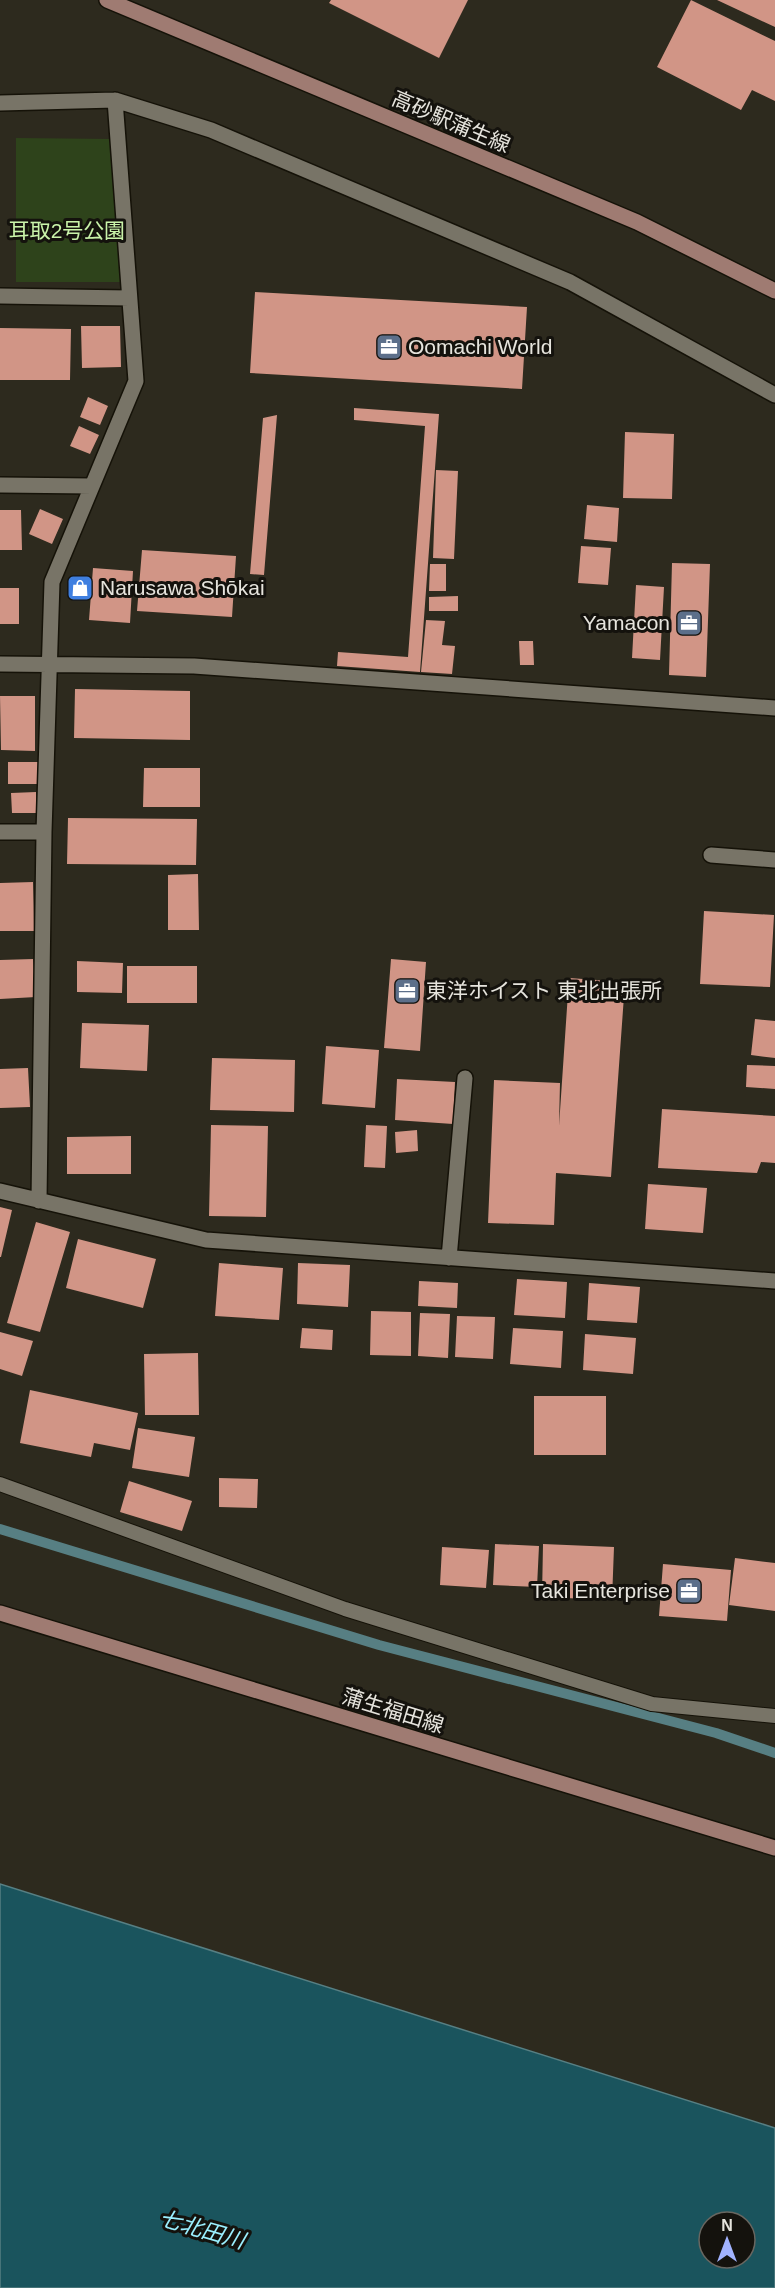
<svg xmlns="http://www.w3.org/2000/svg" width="775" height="2288" viewBox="0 0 775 2288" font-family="Helvetica,'Noto Sans JP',sans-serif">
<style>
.green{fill:#2e431b}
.water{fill:#1a545d;stroke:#577f83;stroke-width:1.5;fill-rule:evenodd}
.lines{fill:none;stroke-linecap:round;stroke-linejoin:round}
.stream{stroke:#577f83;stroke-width:10}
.building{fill:#d19586}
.lane-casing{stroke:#151208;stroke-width:16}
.street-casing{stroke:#151208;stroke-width:18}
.secondary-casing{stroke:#151208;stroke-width:18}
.lane{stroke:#787467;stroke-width:14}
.street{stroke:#787467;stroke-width:15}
.secondary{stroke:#9f7b72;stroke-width:15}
.labels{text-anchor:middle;stroke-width:6;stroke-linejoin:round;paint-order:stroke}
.street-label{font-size:21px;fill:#e6e4dd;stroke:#14120d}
.park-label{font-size:21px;fill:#c9f3a9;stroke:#14120d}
.poi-label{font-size:21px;fill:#e6e4dd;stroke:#14120d;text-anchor:start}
.water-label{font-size:22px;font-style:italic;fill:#9bf0ff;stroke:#14120d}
</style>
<rect width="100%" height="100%" fill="#2d2a1e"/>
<path class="green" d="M16,138L112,139L122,282H16Z"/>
<path class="water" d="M0,1884L775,2128V2288H0ZM709,2222H745V2258H709Z"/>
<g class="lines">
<path class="stream" d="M0,1529L379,1645L716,1733L775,1753"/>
</g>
<path class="building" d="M331,0H468L439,58L329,3Z
M691,0L775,41V101L752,90L741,110L657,67Z
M717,0H775V27Z
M255,292L527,307L522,389L250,373Z
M81,326H120L121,367L82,368Z
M0,328L71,329L70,380H0Z
M88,397L108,406L100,425L80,417Z
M354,408L439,414L420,672L337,666L338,652L408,657L425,426L354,420Z
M277,415L264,575L250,574L263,418Z
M79,426L99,435L90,454L70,446Z
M625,432L674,434L672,499L623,498Z
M436,470L458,471L454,559L433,558Z
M587,505L619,508L617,542L584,539Z
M40,509L63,519L52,544L29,534Z
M0,510H21L22,550H0Z
M581,546L611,548L608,585L578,583Z
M142,550L236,556L232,617L137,611Z
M672,563L710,564L706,677L669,675Z
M430,564H446V591H429Z
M93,568L133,571L130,623L89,620Z
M636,585L664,587L660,660L632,658Z
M0,588H19V624H0Z
M458,596V611H429V597Z
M426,620L445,621L442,645L455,646L452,674L421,672Z
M519,641H533L534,665H520Z
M75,689L190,691V740L74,738Z
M0,696H35V751L1,750Z
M8,762H39V784H8Z
M144,768H200V807H143Z
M36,792L37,813H12L11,793Z
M68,818L197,819L196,865L67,864Z
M198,874L199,930H168V875Z
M33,882L34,931H0V883Z
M704,911L774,915L770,987L700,984Z
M33,959L36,997L0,999V960Z
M391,959L426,962L420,1051L384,1048Z
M77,961L123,963L122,993L77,992Z
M127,966H197V1003H127Z
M569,978L625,982L611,1177L556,1173L554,1225L488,1223L494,1080L560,1083L559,1126Z
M755,1019L775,1021V1058L751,1055Z
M82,1023L149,1025L147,1071L80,1068Z
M326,1046L379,1050L375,1108L322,1104Z
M212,1058L295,1060L294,1112L210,1110Z
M747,1065L775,1066V1089L746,1087Z
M28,1068L30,1107L0,1108V1069Z
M397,1079L455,1082L453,1124L395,1120Z
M662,1109L775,1116V1163L761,1162L757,1173L658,1168Z
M211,1125L268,1126L266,1217L209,1216Z
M366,1125L387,1126L385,1168L364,1167Z
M417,1130L418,1151L396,1153L395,1132Z
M131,1136V1174H67V1137Z
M648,1184L707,1188L703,1233L645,1229Z
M0,1207L12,1210L1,1257H0Z
M36,1222L70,1232L40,1332L7,1323Z
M78,1239L156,1259L143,1308L66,1288Z
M219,1263L283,1268L279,1320L215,1316Z
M298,1263L350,1265L348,1307L297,1304Z
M517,1279L567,1282L565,1318L514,1315Z
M419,1281L458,1283L457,1308L418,1306Z
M589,1283L640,1287L637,1323L587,1320Z
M371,1311L411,1312V1356L370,1355Z
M420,1313L450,1314L448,1358L418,1356Z
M457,1316L495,1317L493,1359L455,1357Z
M302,1328L333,1330L332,1350L300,1348Z
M513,1328L563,1331L561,1368L510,1364Z
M0,1332L33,1341L22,1376L0,1369Z
M585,1334L636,1338L633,1374L583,1370Z
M198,1353L199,1415H145L144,1354Z
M30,1390L138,1413L130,1450L94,1443L91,1457L20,1443Z
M534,1396H606V1455H534Z
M138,1428L195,1437L189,1477L132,1468Z
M219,1478L258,1479L257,1508L219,1507Z
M129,1481L192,1501L182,1531L120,1512Z
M495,1544L539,1546L537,1587L493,1585Z
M543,1544L614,1547L612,1600L542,1597Z
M442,1547L489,1550L486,1588L440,1585Z
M735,1558L775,1563V1611L729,1605Z
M663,1564L731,1570L727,1621L659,1616Z"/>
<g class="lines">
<g class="lane-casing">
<path id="lane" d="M0,1484L345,1609L652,1704L775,1716"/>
</g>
<g class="street-casing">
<path id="street" d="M0,103L115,100L211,130L570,282L775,395
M0,296L129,298
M0,485L92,486
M0,664L194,666L775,708
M0,832H44
M711,855L775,860
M0,1191L206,1240L775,1281
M39,1201L44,832L52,582L136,381L115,100
M449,1258L465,1078"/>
</g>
<g class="secondary-casing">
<path id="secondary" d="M107,0L637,222L775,291
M0,1613L775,1848"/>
</g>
<use href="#lane" class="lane"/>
<use href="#street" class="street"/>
<use href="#secondary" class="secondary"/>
</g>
<defs>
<g id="office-square" transform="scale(1.35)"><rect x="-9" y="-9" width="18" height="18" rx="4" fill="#5c6f8a" stroke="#14120d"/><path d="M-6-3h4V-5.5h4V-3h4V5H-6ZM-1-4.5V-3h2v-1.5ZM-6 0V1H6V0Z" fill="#fff"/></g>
<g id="shop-square" transform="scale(1.35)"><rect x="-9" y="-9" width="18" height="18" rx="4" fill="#3f7fe0" stroke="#14120d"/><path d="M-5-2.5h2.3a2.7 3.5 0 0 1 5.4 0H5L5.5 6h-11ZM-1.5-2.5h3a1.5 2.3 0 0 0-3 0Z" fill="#fff"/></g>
</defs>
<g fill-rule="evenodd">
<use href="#office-square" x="389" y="347"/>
<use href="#shop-square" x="80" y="588"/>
<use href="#office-square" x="689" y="623"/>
<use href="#office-square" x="407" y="991"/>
<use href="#office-square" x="689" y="1591"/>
</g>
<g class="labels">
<g class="street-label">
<text transform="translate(451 122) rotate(23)" y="7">高砂駅蒲生線</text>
<text transform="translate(393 1711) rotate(17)" y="7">蒲生福田線</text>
</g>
<g class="park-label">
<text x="67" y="238">耳取2号公園</text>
</g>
<g class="poi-label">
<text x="408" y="354">Oomachi World</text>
<text x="100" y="595">Narusawa Shōkai</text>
<text x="670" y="630" text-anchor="end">Yamacon</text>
<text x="426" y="998">東洋ホイスト 東北出張所</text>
<text x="670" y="1598" text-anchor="end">Taki Enterprise</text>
</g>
<g class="water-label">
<text transform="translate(202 2229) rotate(16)" y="8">七北田川</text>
</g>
</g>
<g transform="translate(727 2240)"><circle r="28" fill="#14120d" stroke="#686660" stroke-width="1.5"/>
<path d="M0-4.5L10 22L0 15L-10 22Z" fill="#a1b2fd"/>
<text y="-9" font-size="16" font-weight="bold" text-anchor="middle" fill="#e6e4dd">N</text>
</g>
</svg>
